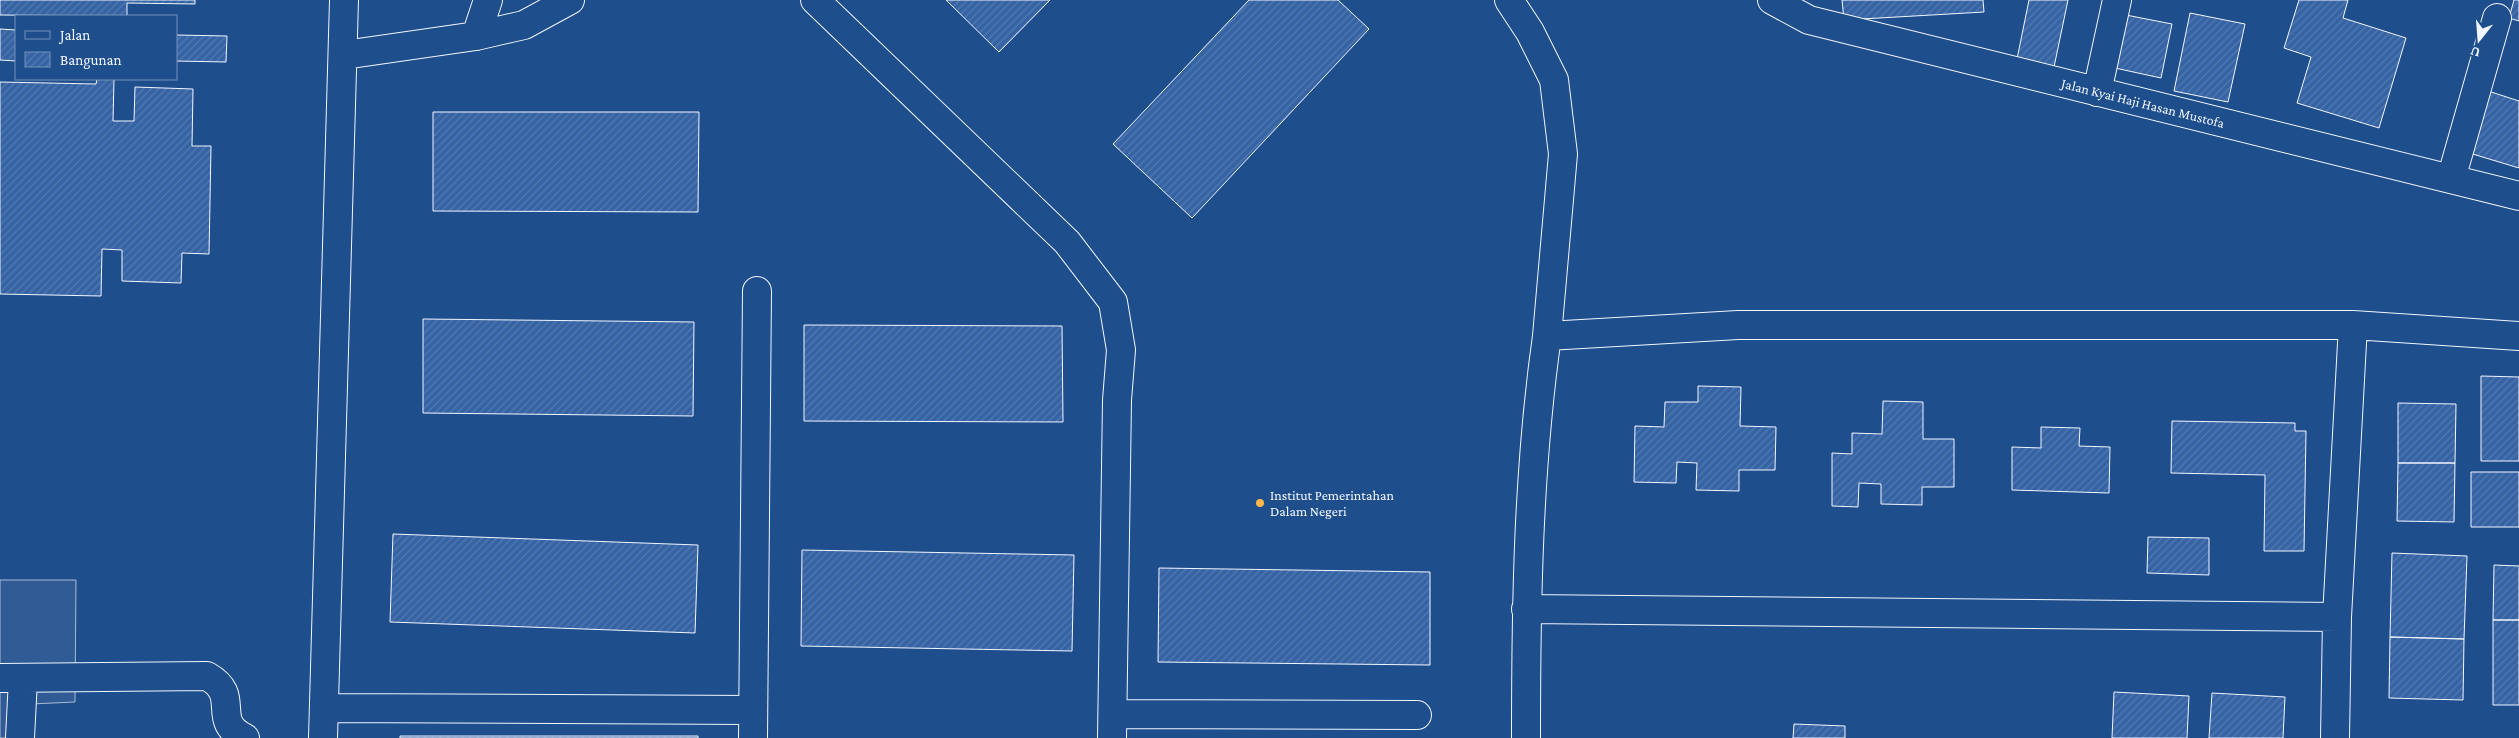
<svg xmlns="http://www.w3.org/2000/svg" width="2519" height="738" viewBox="0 0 2519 738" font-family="'Crimson Pro',serif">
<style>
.parking{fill:#305b95;stroke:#a8bbd7}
.building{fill:url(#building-hatch);stroke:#f2f6ff}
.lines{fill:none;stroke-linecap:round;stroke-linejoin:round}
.minor-casing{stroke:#f2f6ff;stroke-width:30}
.minor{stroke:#1f4e8c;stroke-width:28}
.poi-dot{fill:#ffb74d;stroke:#1f4e8c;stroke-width:2}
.labels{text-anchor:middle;stroke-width:4;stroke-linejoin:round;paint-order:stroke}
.street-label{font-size:14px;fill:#f2f6ff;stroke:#1f4e8c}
.poi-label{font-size:14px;fill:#f2f6ff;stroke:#1f4e8c;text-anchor:start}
</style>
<defs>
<pattern id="building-hatch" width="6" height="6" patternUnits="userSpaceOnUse" patternTransform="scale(1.25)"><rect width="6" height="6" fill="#3563a3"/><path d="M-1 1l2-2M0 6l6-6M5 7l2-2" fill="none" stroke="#537ab1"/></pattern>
</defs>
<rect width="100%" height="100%" fill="#1f4e8c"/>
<path class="parking" d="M0,580H76L75,702L31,704V738H0Z"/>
<path class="building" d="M0,0H195V4L127,3V16L0,15Z
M946,0H1050L999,52Z
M1249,0H1338L1369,29L1192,218L1113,144Z
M1842,0H1983L1984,12L1844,20Z
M2029,0H2068L2054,67L2017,59Z
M2299,0H2348L2343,18L2406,38L2379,128L2297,103L2311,57L2284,48Z
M2514,0H2519V21L2509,18Z
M2190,13L2245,24L2228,102L2174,91Z
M2126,15L2172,24L2161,78L2115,68Z
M0,29L16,30V61L0,60Z
M176,35L227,36L226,62L176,61Z
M97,79H114L113,121H134L135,87L193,89L192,146H211L209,254L182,253L181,283L122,281V250L102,249L101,296L0,294V82L96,84Z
M2485,90L2519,101V168L2466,152Z
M433,112H699L698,212L433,211Z
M423,319L694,322L693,416L423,413Z
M804,325L1062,326L1063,422L804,421Z
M2481,376L2519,377V461H2481Z
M1698,386L1741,387L1740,426L1776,427L1775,470H1739V491L1696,490L1697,463L1677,462L1676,483L1634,482L1635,426L1664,427L1665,402H1698Z
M1883,401L1923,402V439H1954V487H1922V505L1881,504V484L1859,483L1858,507L1832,506V453L1852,454V433L1882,434Z
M2398,403L2456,404L2455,463H2398Z
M2172,421L2295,423V431H2306L2304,551H2264L2265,475L2171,473Z
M2041,427L2080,428L2079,446L2110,447L2109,493L2012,490V447L2041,448Z
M2398,463H2455L2454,522L2397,521Z
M2471,472H2519V527H2471Z
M393,534L698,545L695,633L390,622Z
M2148,537L2209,538V575L2147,573Z
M802,550L1074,555L1072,651L801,646Z
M2392,553L2467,556L2464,639L2390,637Z
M2494,565L2519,566V620H2493Z
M1159,568L1430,572V665L1158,662Z
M2493,620H2519V705H2493Z
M2390,637L2464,639L2463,700L2389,698Z
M2114,692L2189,696L2187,738H2112Z
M2212,693L2285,697L2283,738H2209Z
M1794,724L1845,726V738H1793Z
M400,736H698V738H400Z"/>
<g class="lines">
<g class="minor-casing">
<path id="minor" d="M815,0L1067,242L1113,302L1121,350L1117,400L1112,738
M1509,0L1530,32L1554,80L1563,154L1547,336L1738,325H2353L2337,617L2335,738
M1772,0L1809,20L2519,196
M476,36L488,0
M344,55L476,36L524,25L570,0
M2097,92L2117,0
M2451,179L2497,18
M2353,325L2519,336
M1526,609L2337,617
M0,678L207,676C243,696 209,720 245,738
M325,708L753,710
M1113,714L1417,715
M20,738L23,679
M323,738L344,0
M753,738L757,291
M1526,738C1526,603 1528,470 1547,336"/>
</g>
<use href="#minor" class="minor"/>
</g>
<circle class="poi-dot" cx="1260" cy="503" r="5"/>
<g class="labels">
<g class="street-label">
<text transform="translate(2143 103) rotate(14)" y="5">Jalan Kyai Haji Hasan Mustofa</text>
</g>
<g class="poi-label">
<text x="1270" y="500">Institut Pemerintahan<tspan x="1270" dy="16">Dalam Negeri</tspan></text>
</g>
</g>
<rect x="15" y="15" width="162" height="65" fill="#1f4e8c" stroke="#7391ba"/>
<rect x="25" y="31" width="25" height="8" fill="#1f4e8c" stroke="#7391ba"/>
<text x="60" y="40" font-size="15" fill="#f2f6ff">Jalan</text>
<rect x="25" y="52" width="25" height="15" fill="url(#building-hatch)" stroke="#7391ba"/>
<text x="60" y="65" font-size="15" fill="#f2f6ff">Bangunan</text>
<g transform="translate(2479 40) rotate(197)" stroke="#1f4e8c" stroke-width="4" paint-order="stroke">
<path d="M0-4L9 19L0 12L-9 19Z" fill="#f2f6ff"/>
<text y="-8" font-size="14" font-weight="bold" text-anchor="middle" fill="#f2f6ff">U</text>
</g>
</svg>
